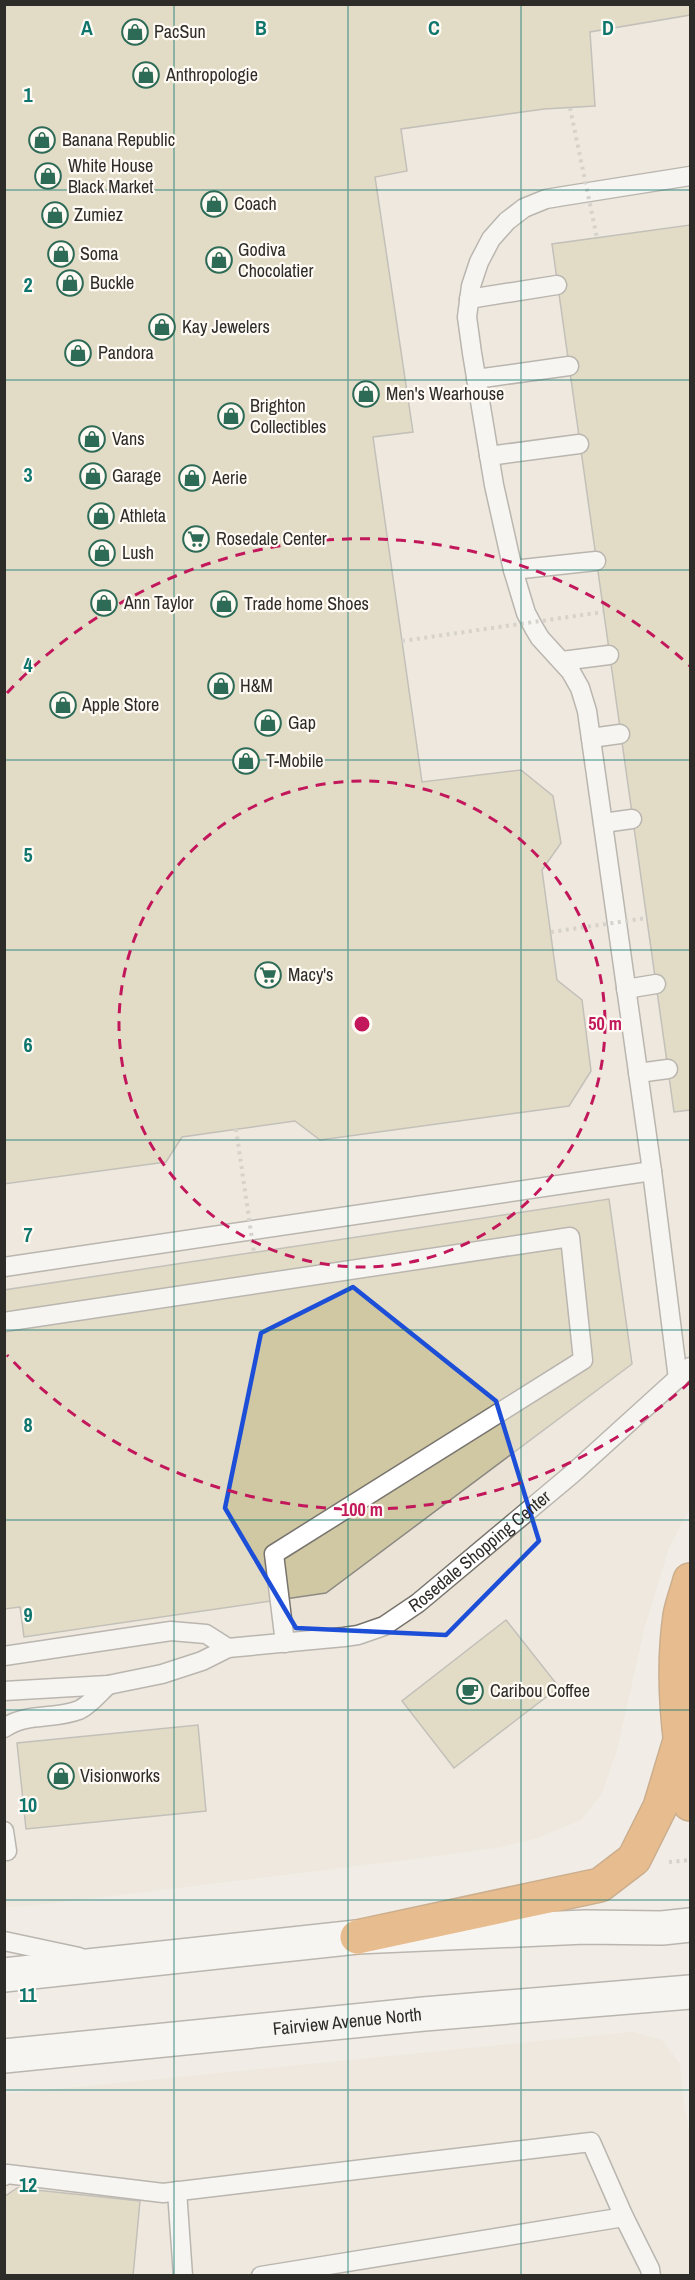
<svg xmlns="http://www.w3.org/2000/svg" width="695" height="2280" viewBox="0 0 695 2280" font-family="'Archivo Narrow',sans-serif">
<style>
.built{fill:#ebe3d5}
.building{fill:#d0c7a3;stroke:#8c8a83;stroke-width:1.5}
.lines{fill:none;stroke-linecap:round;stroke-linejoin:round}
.service-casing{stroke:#78746e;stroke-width:21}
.tertiary-casing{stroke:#78746e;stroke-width:36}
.motorway-casing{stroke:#9e6326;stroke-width:36}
.path{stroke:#b6b3ad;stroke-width:4;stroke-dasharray:3 4.5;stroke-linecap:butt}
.service{stroke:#fff;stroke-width:18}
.tertiary{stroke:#fff;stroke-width:33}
.motorway{stroke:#db8125;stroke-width:33}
.path-bridge{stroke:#b6b3ad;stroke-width:4;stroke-dasharray:3 4.5;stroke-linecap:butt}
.marked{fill:none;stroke:#1d4ed8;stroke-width:4.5;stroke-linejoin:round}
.grid{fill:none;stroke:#0f766e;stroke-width:1.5;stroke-opacity:0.55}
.ring{fill:none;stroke:#c2185b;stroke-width:3;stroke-dasharray:10 8}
.labels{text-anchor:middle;stroke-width:4.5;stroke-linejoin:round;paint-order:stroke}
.poi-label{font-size:18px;fill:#2e2c29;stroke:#fffaf3;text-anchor:start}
.street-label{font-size:18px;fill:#2e2c29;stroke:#fffaf3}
.grid-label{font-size:20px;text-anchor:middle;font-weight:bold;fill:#0f766e;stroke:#fffaf3;stroke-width:4.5;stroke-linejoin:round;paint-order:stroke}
.centre{fill:#c2185b;stroke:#fffaf3;stroke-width:3}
.ring-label{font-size:18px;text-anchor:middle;font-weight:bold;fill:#c2185b;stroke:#fffaf3;stroke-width:4.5;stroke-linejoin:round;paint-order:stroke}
</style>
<rect width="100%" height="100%" fill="#f1ede6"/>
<path class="built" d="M4,5H690V1508L669,1548L645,1626L617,1750L602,1794L581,1820L538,1838L501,1847L423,1858L30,1906L5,1907Z
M632,2032L662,2040L680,2064L684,2104L690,2134V2275L5,2276V2094Z"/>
<path class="building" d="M4,4H690V15L590,32L595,106L544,109L401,129L407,171L375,177L413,432L373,437L422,782L521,770L553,796L561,843L542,870L557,980L582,1000L591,1071L569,1106L320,1140L295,1121L182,1137L166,1162L4,1184Z
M690,225V1110L674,1112L552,244Z
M609,1199L632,1364L326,1593L24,1637L20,1607L4,1609V1290Z
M506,1620L559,1687L454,1768L402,1701Z
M198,1725L206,1811L26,1829L17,1743Z
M17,2188L140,2201L133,2276H4V2197Z"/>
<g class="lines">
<g class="service-casing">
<g id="service">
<path d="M469,299L557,285"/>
<path d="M476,379L569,366"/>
<path d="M489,456L579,444"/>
<path d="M513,570L596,561"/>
<path d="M562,661L609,655"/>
<path d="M591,738L620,734"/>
<path d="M603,823L632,819"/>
<path d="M626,989L656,984"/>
<path d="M638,1073L668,1069"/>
<path d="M4,1267L652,1171"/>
<path d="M4,1322L570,1237L583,1360L274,1554L285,1643"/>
<path d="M678,1379L652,1171L587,711L580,688L571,672L540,638L534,628L526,613L513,570L494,485L472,353L467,317L471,286L479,262L491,239L507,221L524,208L546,199L564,196L690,176"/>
<path d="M4,1656L171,1631L206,1634L228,1648"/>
<path id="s1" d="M4,1691L108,1685L162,1674L202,1661L228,1648L344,1637L358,1635L384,1626L418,1603L572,1474L690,1367"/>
<path d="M4,1728C27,1712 54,1720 79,1710C90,1705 100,1692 108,1685"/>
<path d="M4,1831L7,1851"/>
<path d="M4,1941L79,1957"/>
<path d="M4,2176L7,2174L163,2193L591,2142L624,2217"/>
<path d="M177,2191L183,2276"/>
<path d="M261,2276L624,2217L650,2269L651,2276"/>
</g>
</g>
<g class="tertiary-casing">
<g id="tertiary">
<path d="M4,1975L357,1937L585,1927L662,1928L690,1925"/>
<path id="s2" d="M4,2056L424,2014L690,1992"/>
</g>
</g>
<g class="motorway-casing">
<path id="motorway" d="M690,1580C687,1592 682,1604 680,1616C671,1678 679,1742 690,1804
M357,1937L600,1885L634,1859L660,1807L679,1744"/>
</g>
<path class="path" d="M669,1862L690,1860"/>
<use href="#service" class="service"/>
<use href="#tertiary" class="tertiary"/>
<use href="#motorway" class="motorway"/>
<path class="path-bridge" d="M570,108L597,238
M402,641L603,612
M551,932L647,918
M236,1129L254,1253"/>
</g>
<path d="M0 0H695V2280H0ZM353,1287L496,1401L539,1541L446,1635L296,1628L225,1508L261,1333Z" fill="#f1ede6" fill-opacity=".55" fill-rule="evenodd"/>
<path class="marked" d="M353,1287L496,1401L539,1541L446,1635L296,1628L225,1508L261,1333Z"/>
<path class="grid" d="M174,4V2276M348,4V2276M521,4V2276M4,190H690M4,380H690M4,570H690M4,760H690M4,950H690M4,1140H690M4,1330H690M4,1520H690M4,1710H690M4,1900H690M4,2090H690"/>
<g class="ring">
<circle cx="362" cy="1024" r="243"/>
<path d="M690 1382A486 486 0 0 1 7 1355M7 693A486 486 0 0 1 690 666"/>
</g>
<defs>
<g id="shop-ring" transform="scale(1.35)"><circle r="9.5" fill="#fffaf3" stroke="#2d6b57" stroke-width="1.5"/><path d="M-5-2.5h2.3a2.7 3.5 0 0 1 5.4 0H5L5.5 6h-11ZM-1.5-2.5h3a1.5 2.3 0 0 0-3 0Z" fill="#2d6b57"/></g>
<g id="supermarket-ring" transform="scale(1.35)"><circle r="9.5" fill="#fffaf3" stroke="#2d6b57" stroke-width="1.5"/><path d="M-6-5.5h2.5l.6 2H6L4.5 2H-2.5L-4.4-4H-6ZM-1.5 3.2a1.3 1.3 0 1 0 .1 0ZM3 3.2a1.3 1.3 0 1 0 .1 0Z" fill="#2d6b57"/></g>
<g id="cafe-ring" transform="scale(1.35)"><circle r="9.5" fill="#fffaf3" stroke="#2d6b57" stroke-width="1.5"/><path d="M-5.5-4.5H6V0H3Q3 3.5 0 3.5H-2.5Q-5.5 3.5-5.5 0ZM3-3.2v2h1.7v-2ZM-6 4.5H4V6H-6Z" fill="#2d6b57"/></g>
</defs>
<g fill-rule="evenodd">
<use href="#shop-ring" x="135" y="32"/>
<use href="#shop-ring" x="146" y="75"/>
<use href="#shop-ring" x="42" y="140"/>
<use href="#shop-ring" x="48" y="176"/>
<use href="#shop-ring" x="214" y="204"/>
<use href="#shop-ring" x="55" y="215"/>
<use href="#shop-ring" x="61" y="254"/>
<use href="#shop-ring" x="219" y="260"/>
<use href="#shop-ring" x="70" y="283"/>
<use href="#shop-ring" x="162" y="327"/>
<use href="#shop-ring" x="78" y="353"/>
<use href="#shop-ring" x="366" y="394"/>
<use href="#shop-ring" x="231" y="416"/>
<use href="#shop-ring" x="92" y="439"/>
<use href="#shop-ring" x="93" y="476"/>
<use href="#shop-ring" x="192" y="478"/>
<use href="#shop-ring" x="101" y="516"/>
<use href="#supermarket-ring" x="196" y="539"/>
<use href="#shop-ring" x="102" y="553"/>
<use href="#shop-ring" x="104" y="603"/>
<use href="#shop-ring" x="224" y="604"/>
<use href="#shop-ring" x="221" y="686"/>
<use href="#shop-ring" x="63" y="705"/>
<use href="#shop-ring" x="268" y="723"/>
<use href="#shop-ring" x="246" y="761"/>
<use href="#supermarket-ring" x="268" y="975"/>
<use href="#cafe-ring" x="470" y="1691"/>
<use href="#shop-ring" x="61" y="1776"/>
</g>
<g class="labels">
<g class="poi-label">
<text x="154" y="38">PacSun</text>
<text x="166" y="81">Anthropologie</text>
<text x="62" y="146">Banana Republic</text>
<text x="68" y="172">White House<tspan x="68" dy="21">Black Market</tspan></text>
<text x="234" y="210">Coach</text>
<text x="74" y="221">Zumiez</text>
<text x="238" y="256">Godiva<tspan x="238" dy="21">Chocolatier</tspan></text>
<text x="80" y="260">Soma</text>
<text x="90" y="289">Buckle</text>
<text x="182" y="333">Kay Jewelers</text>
<text x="98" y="359">Pandora</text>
<text x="386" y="400">Men's Wearhouse</text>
<text x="250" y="412">Brighton<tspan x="250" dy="21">Collectibles</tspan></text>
<text x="112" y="445">Vans</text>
<text x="112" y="482">Garage</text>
<text x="212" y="484">Aerie</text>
<text x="120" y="522">Athleta</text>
<text x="216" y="545">Rosedale Center</text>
<text x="122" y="559">Lush</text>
<text x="124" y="609">Ann Taylor</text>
<text x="244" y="610">Trade home Shoes</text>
<text x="240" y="692">H&amp;M</text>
<text x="82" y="711">Apple Store</text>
<text x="288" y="729">Gap</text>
<text x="266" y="767">T-Mobile</text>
<text x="288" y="981">Macy's</text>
<text x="490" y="1697">Caribou Coffee</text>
<text x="80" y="1782">Visionworks</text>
</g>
<g class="street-label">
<text dy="6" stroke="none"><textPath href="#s1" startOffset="510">Rosedale Shopping Center</textPath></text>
<text dy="6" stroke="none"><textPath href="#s2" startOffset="345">Fairview Avenue North</textPath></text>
</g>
</g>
<g class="grid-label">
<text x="87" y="35">A</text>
<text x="261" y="35">B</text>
<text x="434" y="35">C</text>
<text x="608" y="35">D</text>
<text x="28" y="102">1</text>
<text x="28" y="292">2</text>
<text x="28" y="482">3</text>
<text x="28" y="672">4</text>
<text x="28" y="862">5</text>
<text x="28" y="1052">6</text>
<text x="28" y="1242">7</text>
<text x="28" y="1432">8</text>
<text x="28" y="1622">9</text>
<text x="28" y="1812">10</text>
<text x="28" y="2002">11</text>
<text x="28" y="2192">12</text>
</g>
<circle cx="362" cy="1024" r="9" class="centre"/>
<g class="ring-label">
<text x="605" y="1030">50 m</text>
<text x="362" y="1516">100 m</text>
</g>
<rect width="695" height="2280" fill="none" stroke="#2e2c29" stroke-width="12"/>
</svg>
